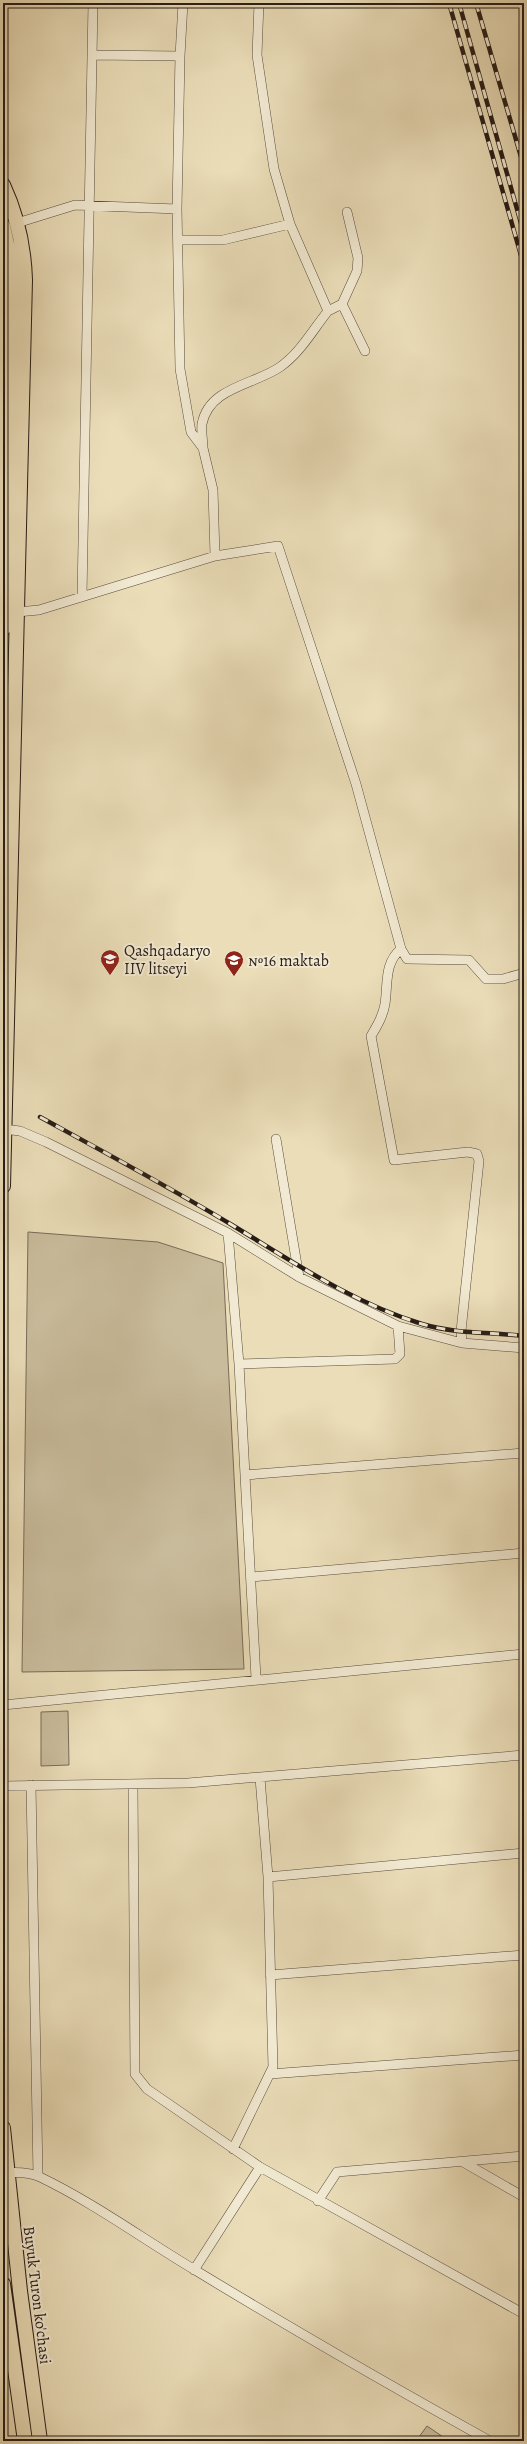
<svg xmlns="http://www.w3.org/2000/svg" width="527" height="2444" viewBox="0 0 527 2444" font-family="Alegreya,serif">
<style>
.green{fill:#c9bc9c;stroke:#786c59}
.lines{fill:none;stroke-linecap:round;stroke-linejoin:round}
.minor-casing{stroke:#584c3e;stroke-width:10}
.primary-casing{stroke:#271c16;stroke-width:16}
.minor{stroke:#f1e9d1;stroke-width:9}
.primary{stroke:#eaddb8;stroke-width:14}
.rail-casing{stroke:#271c16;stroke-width:4.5}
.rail{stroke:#f1e9d1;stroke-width:3;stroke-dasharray:9;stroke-linecap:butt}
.labels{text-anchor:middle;stroke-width:4;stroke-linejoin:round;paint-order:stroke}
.poi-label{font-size:16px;fill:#271c16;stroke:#f1e9d1;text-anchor:start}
.street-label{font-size:16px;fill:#271c16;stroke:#f1e9d1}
</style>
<rect width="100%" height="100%" fill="#eaddb8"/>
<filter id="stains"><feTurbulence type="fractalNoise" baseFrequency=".005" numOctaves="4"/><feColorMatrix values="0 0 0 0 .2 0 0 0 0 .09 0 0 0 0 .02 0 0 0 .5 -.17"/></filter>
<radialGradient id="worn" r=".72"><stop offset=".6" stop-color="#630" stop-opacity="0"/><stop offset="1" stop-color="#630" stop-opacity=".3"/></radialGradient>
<path class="green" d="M28,1232L158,1242L223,1263L244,1669L22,1672Z
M68,1711L69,1765L41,1766V1712Z
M427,2426L449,2441H416Z"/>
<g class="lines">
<g class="minor-casing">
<path id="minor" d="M183,3L180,56L177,209L180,369L191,432L203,448L213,490L215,556
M259,3L257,55L274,169L290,224L328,311L342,304L365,351
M92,55L180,56
M17,223L75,205L177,209
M179,240H223L290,224
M342,304L357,271L358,258L347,212
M203,448C203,441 201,431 202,424C209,387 254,385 280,367C301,352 312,331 328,311
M82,596L93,3
M17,612L39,610L215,556L278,546L356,784L401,949L407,959L469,960L486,979H503L524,973
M401,949C384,963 388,984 385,1004C383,1016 377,1026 371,1036L394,1160L468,1152L477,1154L479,1161L461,1331L462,1343
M3,1129L20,1131L46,1142L228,1233L299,1277L398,1326L462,1343L524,1348
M276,1139L299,1277
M228,1233L239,1364L256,1678
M239,1364L395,1359L400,1354L398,1326
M245,1475L524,1453
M251,1577L524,1553
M3,1705L524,1654
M31,1785L38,2176
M133,1785L135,2074L147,2089L260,2167L524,2314
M3,1786L188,1783L524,1755
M268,1877L524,1853
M270,1975L524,1955
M270,2074L524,2055
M233,2149L273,2067L268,1877L260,1778
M463,2162L524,2197
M4,2173C16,2172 29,2172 40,2177C94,2203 143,2239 195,2270C292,2329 391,2386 490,2441
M318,2201L337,2172L524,2156
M194,2270L260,2167"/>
</g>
<g class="primary-casing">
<path id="primary" d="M3,185C17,215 24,247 25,280L3,1186
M3,226L11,262L13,287L3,629
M3,2128L20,2291L40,2441
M3,2284L25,2441"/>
</g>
<use href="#minor" class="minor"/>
<use href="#primary" class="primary"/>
<g class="rail-casing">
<path id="rail" d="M449,3L524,266
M459,3L524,234
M476,3L524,167
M40,1117C104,1152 169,1187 232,1225C293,1262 353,1303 422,1324C455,1334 490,1332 524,1336"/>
</g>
<use href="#rail" class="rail"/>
</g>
<defs>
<g id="university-pin" transform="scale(1)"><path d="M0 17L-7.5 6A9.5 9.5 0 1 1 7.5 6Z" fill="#8f2418" stroke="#f1e9d1"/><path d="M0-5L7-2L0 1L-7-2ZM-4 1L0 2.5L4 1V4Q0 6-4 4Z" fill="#fff"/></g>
<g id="school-pin" transform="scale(1)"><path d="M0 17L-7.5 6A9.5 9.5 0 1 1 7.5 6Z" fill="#8f2418" stroke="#f1e9d1"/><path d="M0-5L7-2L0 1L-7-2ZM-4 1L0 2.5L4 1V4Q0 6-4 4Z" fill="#fff"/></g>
</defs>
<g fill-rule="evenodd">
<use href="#university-pin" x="110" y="959"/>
<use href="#school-pin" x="234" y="960"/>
</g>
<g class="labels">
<g class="poi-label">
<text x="124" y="956">Qashqadaryo<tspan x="124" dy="18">IIV litseyi</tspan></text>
<text x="248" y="966">№16 maktab</text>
</g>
<g class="street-label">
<text transform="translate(38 2295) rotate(83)" y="6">Buyuk Turon ko'chasi</text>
</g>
</g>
<rect width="527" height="2444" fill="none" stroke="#eaddb8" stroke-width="16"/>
<rect x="4" y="4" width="519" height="2436" fill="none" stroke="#271c16" stroke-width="2"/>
<rect x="8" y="8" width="511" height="2428" fill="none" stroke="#271c16"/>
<rect width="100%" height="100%" filter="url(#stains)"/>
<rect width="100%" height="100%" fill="url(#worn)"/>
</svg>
